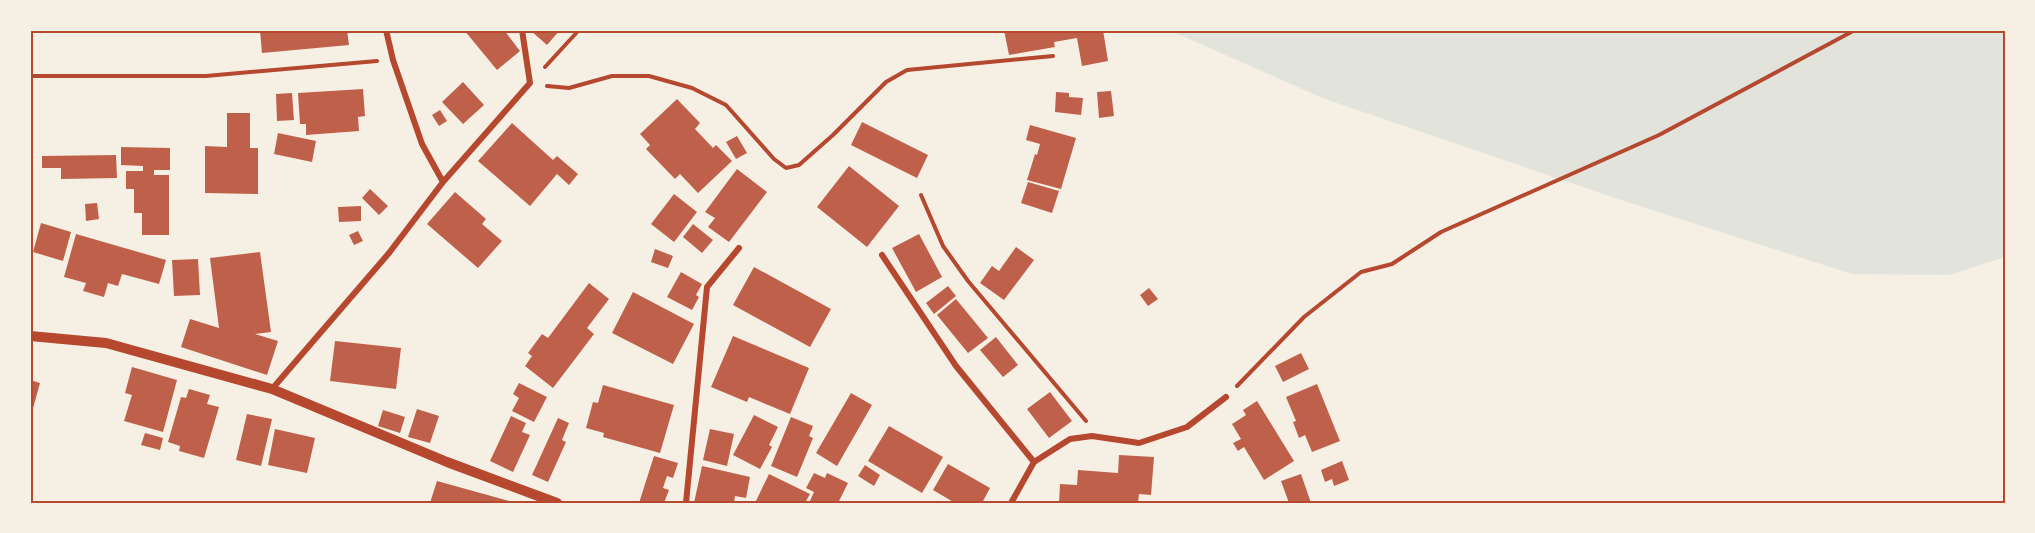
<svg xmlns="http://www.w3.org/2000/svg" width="2035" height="533" viewBox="0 0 2035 533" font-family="Signika,sans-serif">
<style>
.green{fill:#e2e4dc}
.building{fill:#bf614a}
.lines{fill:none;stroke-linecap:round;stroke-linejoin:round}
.path{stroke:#b5482f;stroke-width:4}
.minor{stroke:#b5482f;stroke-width:6}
.tertiary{stroke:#b5482f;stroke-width:10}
.neatline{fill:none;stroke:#b5482f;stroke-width:2}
</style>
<rect width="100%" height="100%" fill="#f6efe4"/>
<path class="green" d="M1169,30H2005V257L1949,275L1852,274L1624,201L1325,99Z"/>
<path class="building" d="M260,30H347L349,45L262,53Z
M464,30H504L520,51L497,70Z
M530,30H560L547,45Z
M1004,30H1103L1108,61L1082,66L1077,38L1054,42L1055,47L1009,55Z
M463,82L484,105L463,124L442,102Z
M363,89L365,116L358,117L359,131L306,135V124H300L298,93Z
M1111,91L1114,116L1099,118L1097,92Z
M1056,92L1069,93V97L1083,98L1081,115L1055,112Z
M292,93L294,120L277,121L276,94Z
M677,99L700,123L695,129L713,148L716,145L732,161L698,193L680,174L675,179L646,149L650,145L640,134Z
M440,110L447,121L439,126L432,115Z
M227,113H250V148H258V194L205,193V146L227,147Z
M862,122L928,155L917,178L851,145Z
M512,123L553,160L557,156L578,174L569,185L557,174L530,206L478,161Z
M1030,125L1076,138L1061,189L1027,180L1035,154L1037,155L1040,144L1026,140Z
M278,133L316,141L312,162L274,154Z
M737,136L747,153L736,159L726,142Z
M121,147L170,148V170H154V175H169V235H142V213H134V189H126V171H143V166L121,165Z
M116,155L117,178L61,179V168H42V156Z
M849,166L899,206L867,247L817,207Z
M737,169L767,192L729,242L708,227L715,218L705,212Z
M1028,182L1059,191L1052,213L1021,203Z
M370,189L388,206L379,215L362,198Z
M455,192L486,219L482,224L502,241L478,268L427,224Z
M674,194L697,212L674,242L651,224Z
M97,203L99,219L86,221L85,204Z
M361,206V221L339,222L338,207Z
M41,223L71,232L63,261L33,252Z
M693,224L713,240L702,253L683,237Z
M358,231L363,241L354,245L349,235Z
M76,234L166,260L159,284L122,274L118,286L108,283L104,297L83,291L86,283L64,277Z
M919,234L942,277L916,292L892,248Z
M1016,247L1034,260L1004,300L980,283L992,266L999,271Z
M655,249L673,256L668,268L651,262Z
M260,252L271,332L255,334L278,341L267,375L181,347L190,319L219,328L210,258Z
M198,259L200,295L174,296L172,260Z
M754,267L831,309L810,347L733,305Z
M681,272L702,284L696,295L699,297L692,310L667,297Z
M589,283L609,299L587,328L594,334L553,388L525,366L532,356L528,353L542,334L548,338Z
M948,286L956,296L934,314L926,303Z
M1149,288L1158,299L1148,306L1140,295Z
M633,292L694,324L673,364L612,333Z
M956,299L988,338L968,353L937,315Z
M733,336L809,368L790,414L749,397L747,402L711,387Z
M996,337L1018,365L1003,377L980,350Z
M335,341L401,348L396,389L330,381Z
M1301,353L1309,369L1283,382L1275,366Z
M132,367L177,380L163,432L124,421L132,395L125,393Z
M30,380L40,383L32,412L30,411Z
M519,383L547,397L534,422L512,411L519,398L513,394Z
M1317,384L1340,441L1312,452L1305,435L1299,438L1293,422L1296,421L1286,397Z
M603,385L674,405L660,453L603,437L604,433L586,428L593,402L598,403Z
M189,389L210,395L207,404L219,407L204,458L179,451L180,446L168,442L181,397L186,398Z
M1050,392L1072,421L1049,438L1027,409Z
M851,393L872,405L837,466L816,453Z
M1257,401L1294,461L1264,480L1244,447L1238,451L1233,443L1241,439L1232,424L1246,415L1243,410Z
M417,409L439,416L430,443L408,437Z
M383,410L405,417L400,433L378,426Z
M247,414L272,419L261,466L236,460Z
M754,415L778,427L769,445L772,447L760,469L733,455Z
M511,416L526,423L522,432L530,435L513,472L490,461Z
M791,417L813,426L809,436L813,438L797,477L771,466Z
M558,418L569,423L562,440L566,442L548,482L532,475Z
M889,426L943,457L922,493L868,461Z
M275,429L315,438L307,473L268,465Z
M710,429L734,434L727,466L703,460Z
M145,433L163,438L160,450L141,445Z
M1119,455L1154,457L1151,495L1139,494L1138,503H1059L1060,484L1077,485L1078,470L1118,473Z
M654,456L678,463L673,478L667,476L663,488L669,490L664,503H639Z
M1342,461L1349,480L1334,486L1332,479L1325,482L1321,470Z
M948,464L990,488L982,503H955L933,490Z
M865,465L880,475L874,486L858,476Z
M702,466L750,477L746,498L735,496L734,503H694Z
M814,473L825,478L827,473L848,483L838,503H809L814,492L806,488Z
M769,474L810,494L805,503H755Z
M1301,474L1311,503H1289L1281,481Z
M437,481L513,502V503H430Z"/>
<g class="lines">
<path class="path" d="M545,67L579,30
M30,76H206L377,61
M547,86L569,88L612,76H649L692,88L726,105L774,159L786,168L799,165L833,135L886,82L907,70L1053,56
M921,195L943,246L968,281L1086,421
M1237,386L1304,317L1361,272L1392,264L1441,232L1659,135L1855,30"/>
<path class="minor" d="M386,30L393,60L422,144L443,182
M882,255L956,366L1034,462
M272,389L389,253L443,182L530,83L522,30
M686,503L707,287L739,248
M1011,503L1034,462L1070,439L1092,436L1139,443L1187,427L1226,397"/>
<path class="tertiary" d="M30,336L106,343L272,389L447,462L557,503"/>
</g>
<rect width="2035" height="533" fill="none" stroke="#f6efe4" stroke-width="63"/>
<rect x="32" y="32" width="1972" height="470" class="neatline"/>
</svg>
